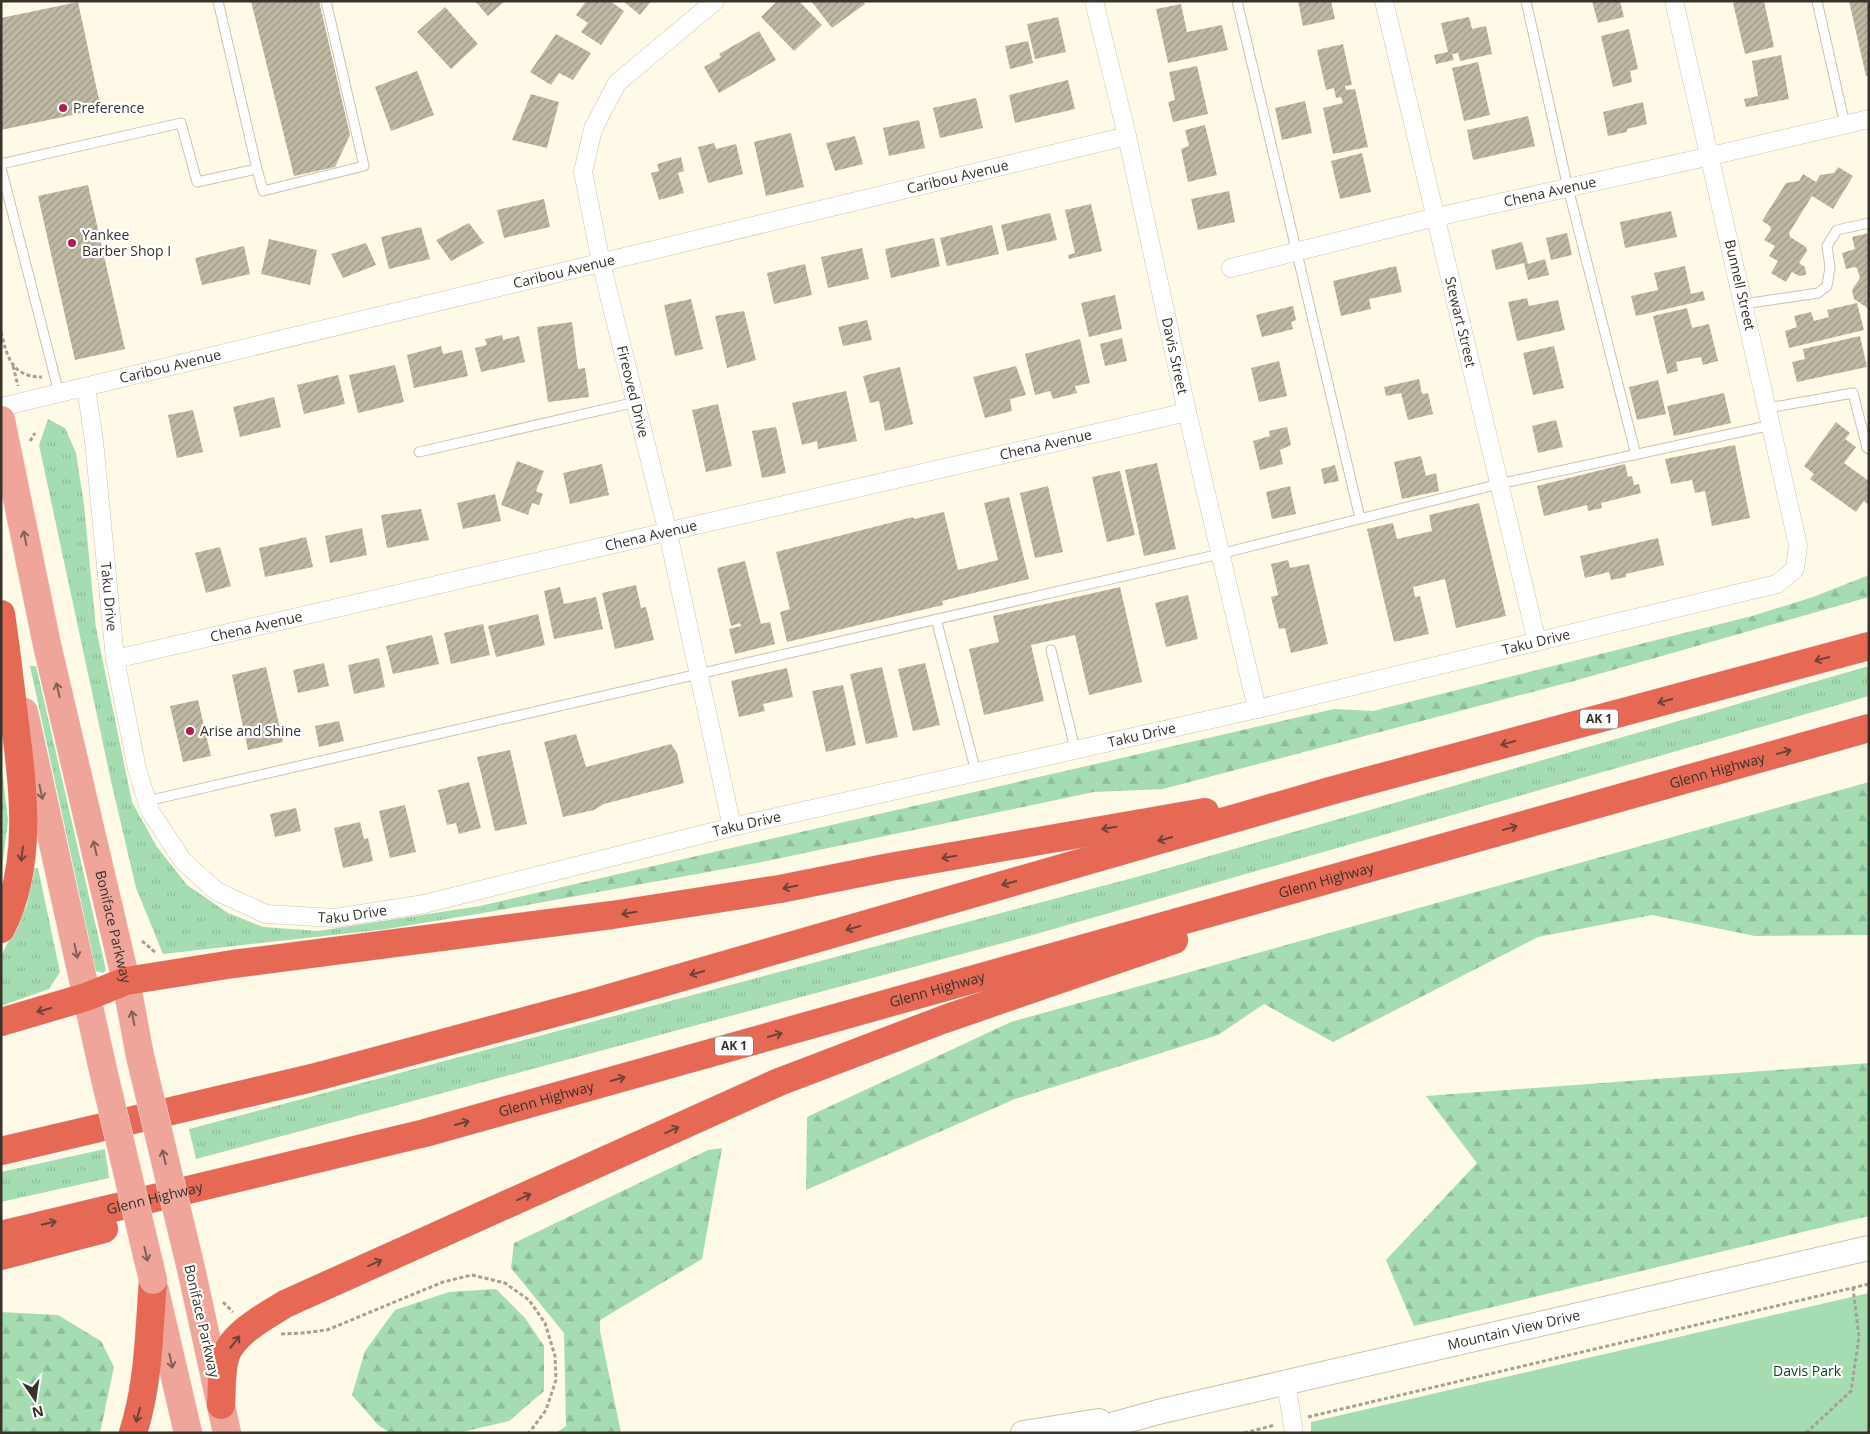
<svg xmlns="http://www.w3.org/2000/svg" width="1870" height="1434" viewBox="0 0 1870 1434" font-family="'Open Sans',sans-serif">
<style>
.grass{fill:url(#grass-tufts)}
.forest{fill:url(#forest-firs)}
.park{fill:#a5dcb1}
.building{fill:url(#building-hatch)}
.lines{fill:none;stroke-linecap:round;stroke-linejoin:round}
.lane-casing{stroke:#cac4af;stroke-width:11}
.street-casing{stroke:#cac4af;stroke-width:19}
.secondary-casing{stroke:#cac4af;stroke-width:26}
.primary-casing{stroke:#e3e2e1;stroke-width:29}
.highway-casing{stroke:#e3e2e1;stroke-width:29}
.path{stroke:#a5a193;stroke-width:3;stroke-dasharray:4 2.5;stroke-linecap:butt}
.lane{stroke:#fff;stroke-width:9}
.street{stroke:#fff;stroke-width:18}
.secondary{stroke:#fff;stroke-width:24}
.primary{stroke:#efa599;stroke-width:28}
.highway{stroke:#e56955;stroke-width:28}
.primary-bridge-casing{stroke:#e3e2e1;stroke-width:29;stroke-linecap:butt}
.primary-bridge{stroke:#efa599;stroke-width:28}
.oneway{stroke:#806157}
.oneway2{stroke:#6b4338}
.poi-dot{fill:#ae1d50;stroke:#fff;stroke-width:2}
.labels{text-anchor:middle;stroke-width:4.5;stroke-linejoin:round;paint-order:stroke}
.shield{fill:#fff;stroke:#72706b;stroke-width:1}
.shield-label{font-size:12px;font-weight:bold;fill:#36332b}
.poi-label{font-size:14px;fill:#36332b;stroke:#fff;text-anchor:start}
.street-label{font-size:14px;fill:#36332b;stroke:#fff}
.park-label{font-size:14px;fill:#0e4622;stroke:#fff}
</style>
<defs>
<pattern id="grass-tufts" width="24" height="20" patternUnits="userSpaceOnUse" patternTransform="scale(1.25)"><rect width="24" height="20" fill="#a5dcb1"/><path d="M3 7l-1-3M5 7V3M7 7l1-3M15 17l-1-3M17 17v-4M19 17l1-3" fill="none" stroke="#8fbd98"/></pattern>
<pattern id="forest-firs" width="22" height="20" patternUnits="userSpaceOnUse" patternTransform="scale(1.25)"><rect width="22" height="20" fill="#a5dcb1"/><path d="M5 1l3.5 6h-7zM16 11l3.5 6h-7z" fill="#8fbd98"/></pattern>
<pattern id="building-hatch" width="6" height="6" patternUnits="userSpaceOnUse" patternTransform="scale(1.25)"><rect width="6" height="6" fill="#bfb9a4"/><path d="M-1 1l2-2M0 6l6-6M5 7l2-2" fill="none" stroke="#9c9786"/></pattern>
</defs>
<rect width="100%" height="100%" fill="#fffae8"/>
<path class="grass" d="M48,419L65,428L76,453L84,505L96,628L132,802L157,847L187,885L228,913L263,927L318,931L480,906L495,911L387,929L163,954L136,888L111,781L39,445Z
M30,666H36L106,970L103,973L96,971Z
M1869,666V696L1022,938L196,1159L189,1129L1144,875Z
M1,760L8,821L1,874Z
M30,868H38L60,972L49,989L1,1006V956L27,905Z
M105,1149L109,1178L1,1202V1172Z"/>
<path class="forest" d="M1869,575V597L1574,681L1163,789L1094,792L757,863L495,911L480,906L1334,709L1373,711L1752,616L1813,597Z
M1869,782V935L1755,936L1652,915L1538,937L1333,1042L1264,1004L1218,1035L1015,1099L806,1190L807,1117L1011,1022Z
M1869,1063V1216L1414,1326L1386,1260L1477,1163L1426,1096Z
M722,1148L702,1259L600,1320V1331L621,1433H556L566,1426L564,1333L511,1268L514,1243L708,1150Z
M496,1289L525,1318L544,1346V1391L509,1421L458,1433H390L378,1425L352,1395L365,1351L395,1310L449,1292Z
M1,1312L58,1315L101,1341L114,1367L100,1433H1Z"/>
<path class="park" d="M1869,1293V1433H1311V1422Z"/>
<path class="building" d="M251,1H319L350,135L335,167L294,176Z
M475,1H505L488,16Z
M586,1H610L624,11L601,45L581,32L588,23L576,15Z
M623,1H651L640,15Z
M777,1H799L822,25L794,51L761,17Z
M811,1H863L865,4L832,28Z
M1298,1H1331L1335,19L1303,26Z
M1592,1H1620L1624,17L1598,23Z
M1739,1H1764L1774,47L1745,54L1733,3Z
M1849,1H1869V75L1866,76Z
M78,2L101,109L1,130V18Z
M1181,4L1187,32L1222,25L1228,50L1168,63L1156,9Z
M445,7L478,44L451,69L417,32Z
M1058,17L1066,52L1035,59L1027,24Z
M1469,17L1472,29L1486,26L1492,54L1460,61L1458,53L1452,54L1454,60L1436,64L1434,55L1448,52L1441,23Z
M1629,29L1638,69L1630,71L1632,82L1613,87L1601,36Z
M759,31L776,60L719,93L704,67L721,57L719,54Z
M556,34L591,53L573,80L559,73L551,85L530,72Z
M1028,41L1033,63L1010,69L1005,46Z
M1343,44L1352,85L1345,86L1346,90L1355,89L1368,147L1333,154L1323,108L1343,103L1341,97L1336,98L1334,88L1326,90L1317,50Z
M1781,55L1789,99L1746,107L1744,99L1758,96L1752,61Z
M1478,62L1490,115L1464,121L1452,68Z
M1197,66L1208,114L1173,122L1168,102L1175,100L1169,72Z
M417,71L434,115L391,131L375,87Z
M1068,80L1075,109L1015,123L1009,95Z
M531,94L559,102L547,148L512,140Z
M976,98L983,128L940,138L933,108Z
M1305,101L1312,133L1282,140L1275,108Z
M1643,102L1647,124L1627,129V132L1608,136L1603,112Z
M1528,116L1535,146L1473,160L1467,130Z
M919,120L925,148L889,156L883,128Z
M1205,125L1217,175L1188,182L1181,149L1189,146L1185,130Z
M791,133L804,187L766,196L754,142Z
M855,136L863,164L835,171L826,143Z
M714,143L716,149L736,144L743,174L708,183L698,147Z
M1362,153L1371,192L1340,199L1331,161Z
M681,157L684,171L678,173L684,193L659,200L651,173L659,171L657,164Z
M1838,167L1853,176L1833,209L1812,196L1789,233L1790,237L1806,247L1807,251L1799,263L1805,267L1806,275L1799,276L1792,272L1786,282L1771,273L1778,261L1769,256L1775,246L1764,240L1771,230L1770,226L1762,221L1786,183L1799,181L1803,174L1816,182L1820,175L1834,173Z
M88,185L125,349L75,360L38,196Z
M1229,191L1235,222L1198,230L1191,199Z
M544,199L550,227L504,238L497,210Z
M1091,204L1102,251L1069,259L1068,255L1075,253L1065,210Z
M1671,211L1677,237L1625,248L1620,222Z
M1050,213L1057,240L1007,251L1001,225Z
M469,223L484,243L451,261L436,240Z
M992,225L999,254L947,266L940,238Z
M421,227L430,259L389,269L381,237Z
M1567,233L1572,255L1551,260L1546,238Z
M1869,233V309L1854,299L1852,290L1860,278L1857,268L1855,267L1846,269L1842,253L1855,249L1852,237Z
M934,238L940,266L891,278L885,249Z
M269,239L317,250L310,285L261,274Z
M1522,242L1528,264L1545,259L1549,275L1528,280L1524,263L1496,270L1491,250Z
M366,243L376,265L343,278L331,254Z
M244,246L250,274L202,285L195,258Z
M862,248L869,279L828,288L821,257Z
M805,264L812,295L774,304L767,273Z
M1396,266L1402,292L1369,299L1371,309L1341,316L1333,281Z
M1685,266L1691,294L1703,291L1705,300L1636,316L1631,296L1658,290L1654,273Z
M1115,295L1122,329L1089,337L1081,303Z
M1527,298L1529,306L1558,300L1565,330L1517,341L1508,302Z
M691,299L703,349L675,356L664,305Z
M1857,303L1864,330L1789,348L1785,331L1797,327L1794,316L1811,312L1814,321L1829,317L1827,310Z
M1293,306L1296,320L1291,322L1293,329L1262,337L1256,315Z
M1687,308L1692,328L1709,324L1718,361L1703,365L1701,357L1676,362L1678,371L1667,374L1653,316Z
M744,311L756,360L727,368L715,316Z
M867,320L872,340L843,346L838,327Z
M572,322L578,369L585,368L589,397L548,402L537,327Z
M502,335L503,340L519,336L525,362L481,372L475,348L487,345L485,339Z
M1860,336L1867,367L1797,382L1792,362L1805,359L1803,349Z
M1122,338L1127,361L1105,366L1100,344Z
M1080,339L1090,383L1075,386L1077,393L1053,399L1050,391L1035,395L1025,354Z
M441,346L443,354L462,350L468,376L414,388L407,355Z
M1554,346L1564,388L1533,395L1523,353Z
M1279,361L1287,396L1259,402L1251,368Z
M395,365L404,402L358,413L349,375Z
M1016,366L1026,395L1010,399L1012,411L985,418L973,377Z
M900,367L913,424L885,431L879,401L870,403L863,376Z
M338,375L345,404L304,414L297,385Z
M1419,379L1422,394L1428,393L1433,414L1408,420L1401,393L1386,396L1384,387Z
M1658,380L1666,414L1637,420L1629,387Z
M846,391L857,441L818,449L817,441L802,445L792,403Z
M1724,393L1731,423L1674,436L1667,406Z
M274,397L281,427L240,437L233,407Z
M718,404L732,466L706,472L692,410Z
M193,410L203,452L177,458L168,415Z
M1556,420L1563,447L1538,453L1532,426Z
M1836,422L1850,433L1845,439L1856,447L1844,463L1869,481V505L1864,501L1856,512L1810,479L1814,474L1804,466Z
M776,427L786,473L762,478L752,431Z
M1287,427L1291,445L1280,450L1283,464L1260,470L1253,441L1270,436L1269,431Z
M1735,445L1750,518L1712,526L1705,491L1695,493L1692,480L1671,484L1665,459Z
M1421,456L1426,476L1436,473L1439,491L1402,499L1394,462Z
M517,461L544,471L536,491L543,494L539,505L532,503L528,515L501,505Z
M1157,463L1176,549L1144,556L1125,470Z
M602,464L609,495L570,504L563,473Z
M1625,464L1628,477L1632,476L1634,485L1639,484L1641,493L1601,503L1602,508L1588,511L1587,505L1544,516L1537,486Z
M1335,465L1339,481L1324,484L1321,469Z
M1120,471L1135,535L1107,542L1092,477Z
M1048,486L1063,552L1035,558L1020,493Z
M1290,486L1296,514L1272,519L1266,492Z
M495,494L501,521L463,529L457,503Z
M1009,497L1029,579L942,601L943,605L787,642L780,612L790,609L776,552L913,517L914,519L944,512L958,570L998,560L984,503Z
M1479,503L1506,616L1456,628L1445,579L1413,587L1415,597L1420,596L1429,634L1394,642L1367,529L1393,523L1397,539L1432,531L1429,515Z
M421,509L429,540L387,548L381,515Z
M362,528L367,555L330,563L325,536Z
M306,537L313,567L265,577L259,548Z
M1658,538L1664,565L1626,574V577L1611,580L1609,572L1585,578L1580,556Z
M220,547L231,586L206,593L195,553Z
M1288,560L1290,568L1309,564L1328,644L1291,653L1285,628L1279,629L1271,597L1278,595L1271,564Z
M745,561L761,624L770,622L775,644L735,654L729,629L741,626L740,623L731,626L717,568Z
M636,585L641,608L646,607L654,640L615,649L602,593Z
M560,587L564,604L596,597L603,629L554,639L544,591Z
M1120,587L1142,682L1089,695L1075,635L1031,645L1044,701L984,715L969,649L999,642L993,616Z
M1188,595L1198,639L1166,647L1155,603Z
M538,614L545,645L496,657L488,626Z
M483,624L490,655L451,664L444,633Z
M432,635L439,664L393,674L386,646Z
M379,658L385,687L354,694L348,665Z
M324,663L329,686L298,693L293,670Z
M925,663L940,725L913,731L898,669Z
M266,667L283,742L248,750L232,675Z
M882,667L898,737L866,744L850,674Z
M787,668L793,697L763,704L765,711L739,717L731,681Z
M843,685L856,745L826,752L812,691Z
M198,700L211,756L183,762L170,706Z
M339,721L344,741L319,747L315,726Z
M576,734L586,767L671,744L677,753L684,783L604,804L594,810L563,817L544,742Z
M510,750L527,824L495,831L477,757Z
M469,782L481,828L459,834L456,823L447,825L438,790Z
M405,805L416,852L390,858L379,811Z
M296,808L301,831L275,837L270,814Z
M360,822L364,839L368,838L373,861L343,868L334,828Z"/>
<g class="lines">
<g class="lane-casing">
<path id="lane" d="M1237,1L1360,518
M1526,1L1568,188L1636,455
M1817,1L1845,125
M1,164L181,123L197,182L257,169L218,1
M1,168L59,393
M257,169L263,191L364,166L326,1
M1744,304L1818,293L1827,286L1830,267L1827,246L1837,230L1869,223
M1768,408L1853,393L1867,448L1869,449
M419,452L636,402
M936,619L976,772
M1051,650L1075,749
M147,801L1220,554L1499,484L1772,425"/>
</g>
<g class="street-casing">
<g id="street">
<path id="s1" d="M715,1L617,83L593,129L583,172L601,263L668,533L732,827"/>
<path id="s2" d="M1094,1L1127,136L1187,412L1257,709"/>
<path id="s3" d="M1384,1L1537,642"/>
<path id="s4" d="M1231,268L1436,217L1711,156L1869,119"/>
<path id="s5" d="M86,387L94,441L115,659L137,769L150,811L183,861L216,891L266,914L335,918L424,904L732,827L1257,709L1777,584L1795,569L1798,545L1674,1"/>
<path id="s6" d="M1,407L1127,136"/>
<path id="s7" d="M115,659L1187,412"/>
<path d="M1286,1382L1294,1433"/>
</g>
</g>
<g class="secondary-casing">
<g id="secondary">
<path d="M1023,1433L1099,1421"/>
<path id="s8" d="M1082,1433L1158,1412L1869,1248"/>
</g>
</g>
<g class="primary-casing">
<g id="primary">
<path id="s9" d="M1,420L47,645L126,981L140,1056"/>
<path d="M24,712L103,1070"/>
<path d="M192,1273L227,1433"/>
<path d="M155,1291L188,1433"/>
</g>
</g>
<g class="highway-casing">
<g id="highway">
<path d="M1,614C6,648 10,682 14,716C23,786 34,864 1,929"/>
<path d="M1,1022L86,997L126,981L233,964L612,915L780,889L890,867L1205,812"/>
<path d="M1,1151L312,1078L592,1003L1330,791L1869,646"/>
<path id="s10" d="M1,1235L425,1133L1869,728"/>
<path d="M1,1256L104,1229"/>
<path d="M221,1405C222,1390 221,1373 225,1358C231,1334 266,1316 285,1304L779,1082L942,1020L1174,940"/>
<path d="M133,1433C149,1383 149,1331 153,1280"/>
</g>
</g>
<path class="path" d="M1,332C7,357 12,377 42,377
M13,366L18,386
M30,441L35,433
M142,941L156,953
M223,1302L233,1312
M281,1334L302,1333L327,1330L443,1282L472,1275L505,1283L529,1300L545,1323L555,1356L556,1380L546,1410L529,1433
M1308,1417L1869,1284
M1244,1433L1275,1425
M1806,1433L1851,1391L1859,1337L1853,1288"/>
<use href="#lane" class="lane"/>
<use href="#street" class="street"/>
<use href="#secondary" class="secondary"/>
<use href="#primary" class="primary"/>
<use href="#highway" class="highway"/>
<g class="primary-bridge-casing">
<path id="primary-bridge" d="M140,1056L192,1273
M103,1070L153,1280"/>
</g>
<use href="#primary-bridge" class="primary-bridge"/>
</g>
<defs><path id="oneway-shaft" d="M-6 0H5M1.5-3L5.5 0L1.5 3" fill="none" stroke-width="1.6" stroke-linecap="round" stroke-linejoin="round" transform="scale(1.25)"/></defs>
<g class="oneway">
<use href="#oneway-shaft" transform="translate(25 538) rotate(-101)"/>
<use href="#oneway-shaft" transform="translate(58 690) rotate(-103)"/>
<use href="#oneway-shaft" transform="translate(41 792) rotate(78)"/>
<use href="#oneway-shaft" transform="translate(95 848) rotate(-103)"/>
<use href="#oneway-shaft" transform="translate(76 951) rotate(78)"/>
<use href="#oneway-shaft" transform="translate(133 1018) rotate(-101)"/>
<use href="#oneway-shaft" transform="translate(164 1157) rotate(-103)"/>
<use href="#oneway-shaft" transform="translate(146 1254) rotate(77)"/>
<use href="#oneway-shaft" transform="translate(171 1361) rotate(77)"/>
</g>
<g class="oneway2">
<use href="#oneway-shaft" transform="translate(1822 659) rotate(165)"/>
<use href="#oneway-shaft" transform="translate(1665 701) rotate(165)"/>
<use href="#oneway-shaft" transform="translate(1508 743) rotate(165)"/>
<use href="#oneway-shaft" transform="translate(1784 752) rotate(-16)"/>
<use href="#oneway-shaft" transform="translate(1109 828) rotate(170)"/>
<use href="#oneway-shaft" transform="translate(1510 828) rotate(-16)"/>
<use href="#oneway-shaft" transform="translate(1165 839) rotate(164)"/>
<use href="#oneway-shaft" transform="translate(22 854) rotate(97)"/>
<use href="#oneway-shaft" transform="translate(949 857) rotate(170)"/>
<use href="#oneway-shaft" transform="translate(1009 883) rotate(164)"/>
<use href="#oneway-shaft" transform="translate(790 887) rotate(169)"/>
<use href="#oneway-shaft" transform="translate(629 913) rotate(171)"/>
<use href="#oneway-shaft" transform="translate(853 928) rotate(164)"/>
<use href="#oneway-shaft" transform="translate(697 973) rotate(164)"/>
<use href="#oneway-shaft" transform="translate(44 1010) rotate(164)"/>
<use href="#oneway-shaft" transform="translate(775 1035) rotate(-16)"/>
<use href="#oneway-shaft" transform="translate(618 1079) rotate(-16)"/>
<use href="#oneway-shaft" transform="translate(462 1123) rotate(-16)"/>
<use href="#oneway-shaft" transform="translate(672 1130) rotate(-24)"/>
<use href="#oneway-shaft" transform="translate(524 1197) rotate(-24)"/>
<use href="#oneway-shaft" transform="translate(49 1223) rotate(-13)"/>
<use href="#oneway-shaft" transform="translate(375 1263) rotate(-24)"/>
<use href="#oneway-shaft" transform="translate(235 1342) rotate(-52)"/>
<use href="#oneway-shaft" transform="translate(138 1415) rotate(105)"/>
</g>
<g class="poi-dot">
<circle cx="63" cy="108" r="5"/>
<circle cx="72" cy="243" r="5"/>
<circle cx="190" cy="731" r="5"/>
</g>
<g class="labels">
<g class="shield">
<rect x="1580" y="709.5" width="38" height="19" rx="4"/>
<rect x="715" y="1036.5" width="38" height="19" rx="4"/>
</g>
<g class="shield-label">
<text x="1599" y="723">AK 1</text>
<text x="734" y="1050">AK 1</text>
</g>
<g class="poi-label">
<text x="73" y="113">Preference</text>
<text x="82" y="240">Yankee<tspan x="82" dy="16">Barber Shop I</tspan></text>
<text x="200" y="736">Arise and Shine</text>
</g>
<g class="street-label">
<text dy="5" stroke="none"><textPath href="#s6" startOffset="984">Caribou Avenue</textPath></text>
<text dy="5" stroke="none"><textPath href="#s4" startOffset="328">Chena Avenue</textPath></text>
<text dy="5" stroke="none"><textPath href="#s6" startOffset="579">Caribou Avenue</textPath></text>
<text transform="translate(1740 285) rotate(77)" y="5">Bunnell Street</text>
<text dy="5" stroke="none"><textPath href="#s3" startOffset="330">Stewart Street</textPath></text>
<text dy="5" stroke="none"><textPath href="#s2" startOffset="364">Davis Street</textPath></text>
<text dy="5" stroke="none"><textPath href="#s6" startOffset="174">Caribou Avenue</textPath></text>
<text dy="5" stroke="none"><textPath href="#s1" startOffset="449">Fireoved Drive</textPath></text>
<text dy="5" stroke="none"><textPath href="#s7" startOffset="955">Chena Avenue</textPath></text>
<text dy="5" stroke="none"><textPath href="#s7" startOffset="550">Chena Avenue</textPath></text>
<text dy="5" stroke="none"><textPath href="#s5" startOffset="211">Taku Drive</textPath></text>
<text dy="5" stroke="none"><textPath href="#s7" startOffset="145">Chena Avenue</textPath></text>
<text dy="5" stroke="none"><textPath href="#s5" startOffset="1891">Taku Drive</textPath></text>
<text dy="5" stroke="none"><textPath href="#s5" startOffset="1486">Taku Drive</textPath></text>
<text dy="5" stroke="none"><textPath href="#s10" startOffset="1778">Glenn Highway</textPath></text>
<text dy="5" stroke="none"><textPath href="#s5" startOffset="1081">Taku Drive</textPath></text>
<text dy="5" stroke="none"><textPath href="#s10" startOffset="1372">Glenn Highway</textPath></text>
<text dy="5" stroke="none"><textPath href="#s5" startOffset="676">Taku Drive</textPath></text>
<text dy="5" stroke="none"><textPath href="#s9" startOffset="519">Boniface Parkway</textPath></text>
<text dy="5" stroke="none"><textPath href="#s10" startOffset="968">Glenn Highway</textPath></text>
<text dy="5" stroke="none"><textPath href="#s10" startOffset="562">Glenn Highway</textPath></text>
<text dy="5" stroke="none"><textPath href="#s10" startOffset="158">Glenn Highway</textPath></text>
<text transform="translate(202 1321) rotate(77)" y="5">Boniface Parkway</text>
<text dy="5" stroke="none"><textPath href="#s8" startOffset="444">Mountain View Drive</textPath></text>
</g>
<g class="park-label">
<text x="1807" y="1376">Davis Park</text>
</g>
</g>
<rect width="1870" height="1434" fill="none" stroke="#36332b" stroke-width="5"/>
<g transform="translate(35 1399) rotate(167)" stroke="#ffffff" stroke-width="4" paint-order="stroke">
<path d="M0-4L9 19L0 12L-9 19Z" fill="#36332b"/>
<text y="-8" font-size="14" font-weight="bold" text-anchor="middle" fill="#36332b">N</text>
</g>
</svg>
